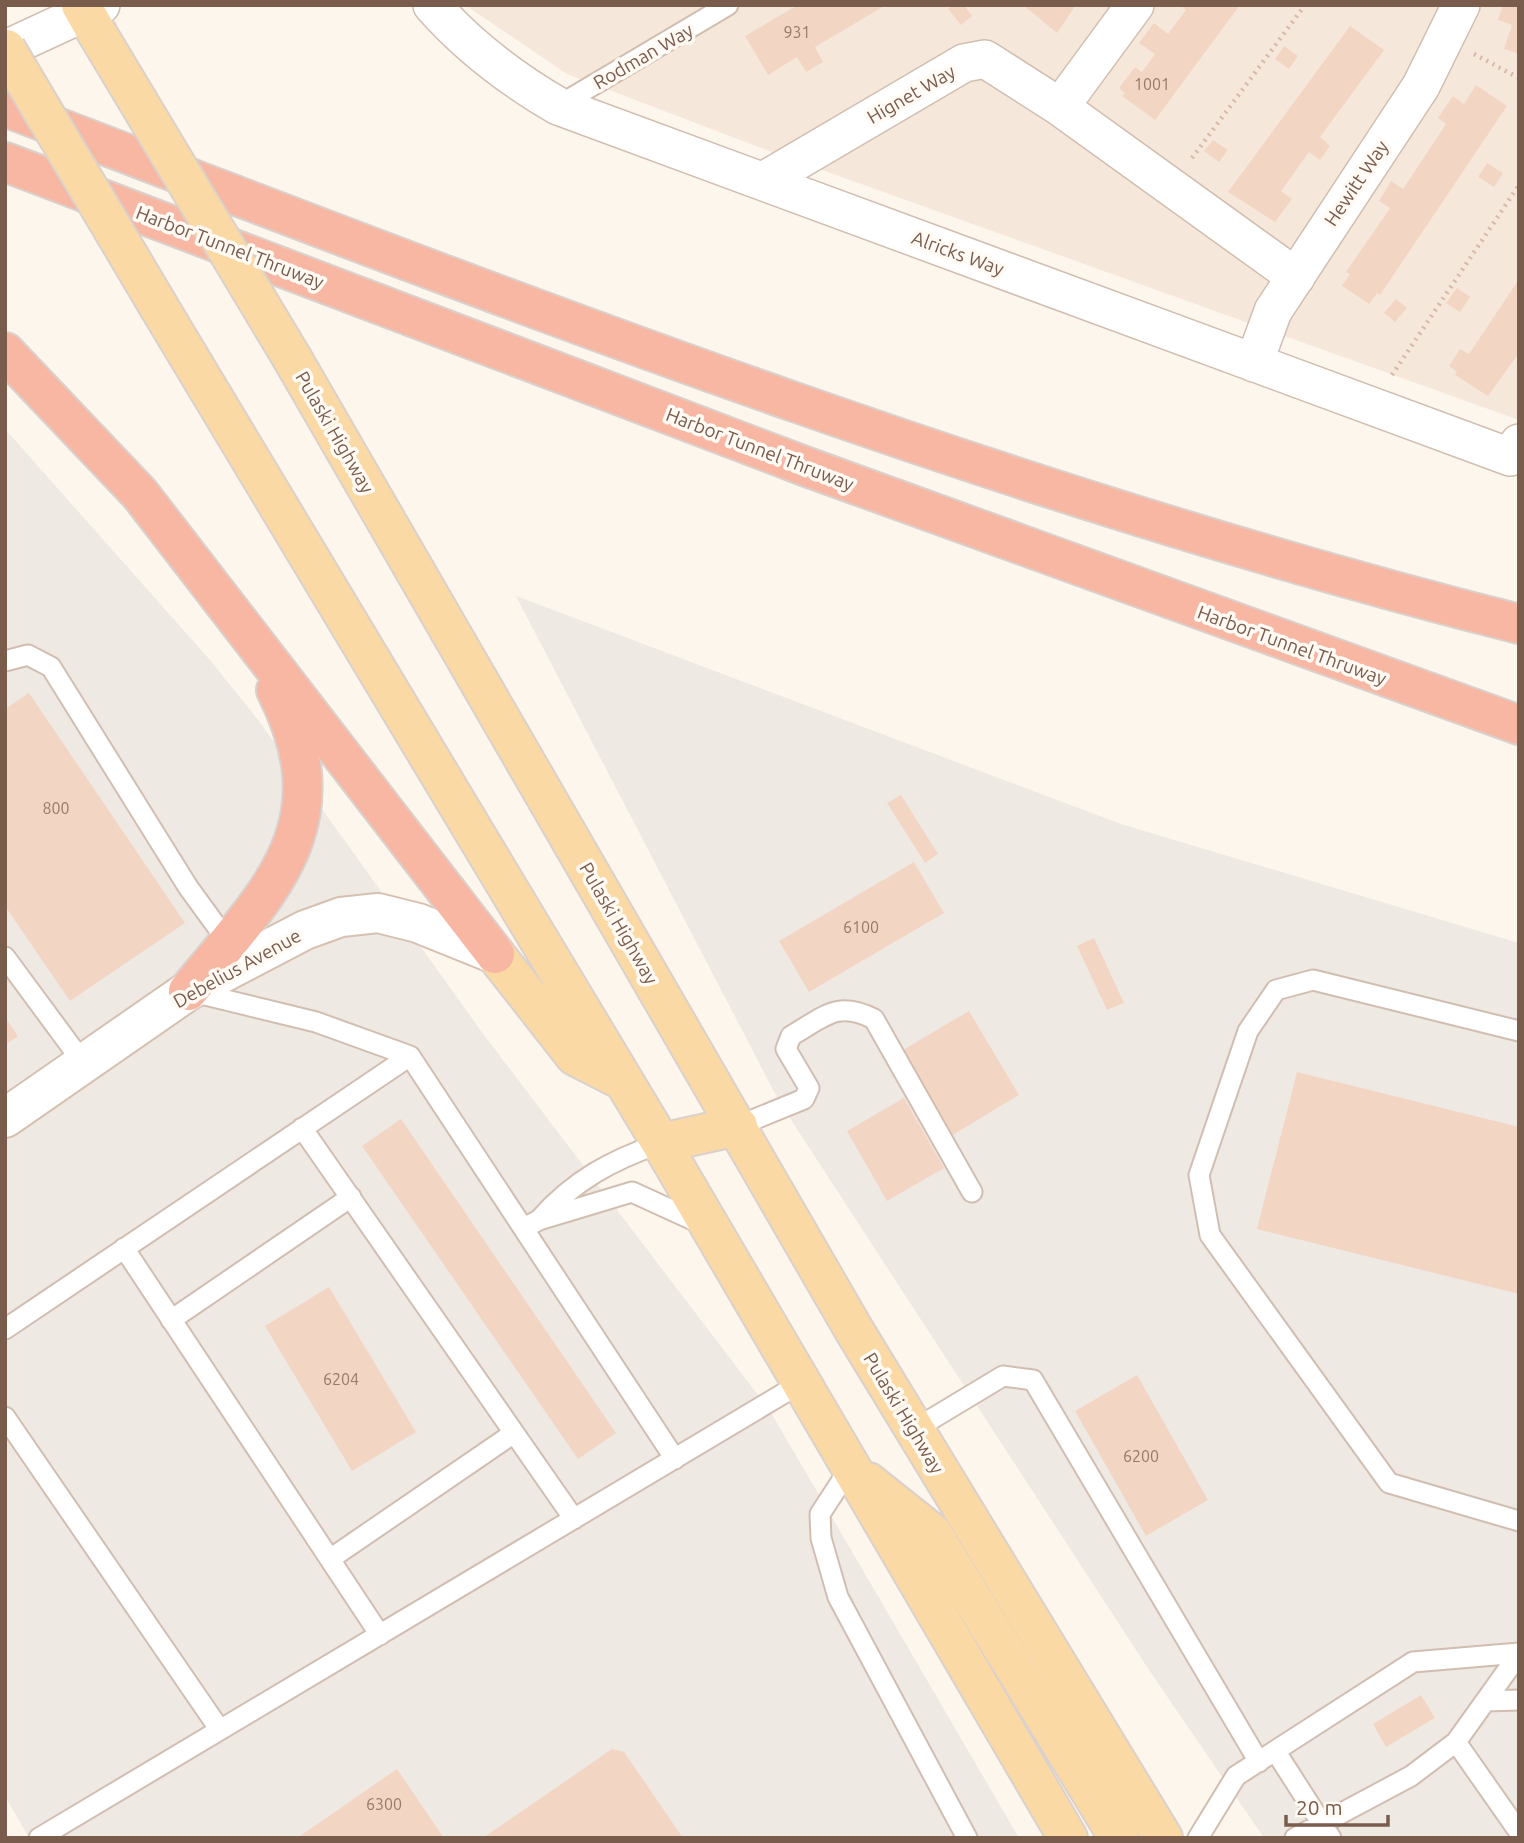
<svg xmlns="http://www.w3.org/2000/svg" width="1524" height="1843" viewBox="0 0 1524 1843" font-family="Ubuntu,sans-serif">
<style>
.residential{fill:#f5e8da}
.industrial{fill:#efe9e4}
.building{fill:#f3d5c3}
.lines{fill:none;stroke-linecap:round;stroke-linejoin:round}
.service-casing{stroke:#d1beb0;stroke-width:23}
.minor-casing{stroke:#d1beb0;stroke-width:40}
.secondary-casing{stroke:#d6c0b0;stroke-width:42}
.primary-casing{stroke:#dad1cd;stroke-width:42}
.motorway-casing{stroke:#dad1cd;stroke-width:42}
.path{stroke:#d9b8a5;stroke-width:4.5;stroke-dasharray:2 5;stroke-linecap:butt}
.service{stroke:#fff;stroke-width:19}
.minor{stroke:#fff;stroke-width:37}
.secondary{stroke:#fff;stroke-width:38}
.primary{stroke:#fbd9a5;stroke-width:38}
.motorway{stroke:#f7b7a3;stroke-width:38}
.primary-bridge-casing{stroke:#dad1cd;stroke-width:42;stroke-linecap:butt}
.primary-bridge{stroke:#fbd9a5;stroke-width:38}
.labels{text-anchor:middle;stroke-width:7;stroke-linejoin:round;paint-order:stroke}
.number-label{font-size:16px;fill:#987a6a}
.street-label{font-size:19px;fill:#7a5c4d;stroke:#fffaf3}
</style>
<rect width="100%" height="100%" fill="#fdf6ec"/>
<path class="residential" d="M465,5H1519V420L772,152L567,74Z"/>
<path class="industrial" d="M5,429L210,660L259,721L484,1035L770,1411L1019,1838H29L5,1796Z
M516,596L1121,824L1519,943V1838H1264L1149,1670L780,1103Z"/>
<path class="building" d="M798,5H886L815,47L823,62L806,72L797,57L768,75L745,36Z
M953,5H964L972,16L961,25L948,9Z
M1023,5H1076L1057,33Z
M1180,5H1240L1155,120L1122,96L1125,93L1119,88L1135,67L1142,72L1155,54L1139,43L1154,23L1168,34L1186,10Z
M1503,5H1519V54L1504,49L1512,25L1498,20Z
M1350,26L1384,50L1320,137L1330,146L1320,160L1309,152L1281,191L1292,199L1275,222L1228,192Z
M1284,46L1298,56L1289,69L1275,59Z
M1476,85L1507,106L1380,295L1377,293L1369,304L1342,286L1350,274L1346,272L1390,208L1379,201L1391,181L1403,189L1446,124L1438,118L1453,96L1464,104Z
M1213,140L1228,150L1219,162L1204,151Z
M1487,163L1503,173L1494,187L1478,177Z
M1519,279V353L1488,396L1455,375L1457,372L1449,366L1460,349L1469,354Z
M1457,288L1470,297L1460,312L1446,303Z
M1396,299L1407,308L1395,322L1384,313Z
M29,693L185,923L70,1001L5,906V709Z
M901,795L938,854L925,863L887,803Z
M914,862L944,913L809,992L779,941Z
M1094,938L1124,1003L1107,1010L1077,946Z
M969,1011L1019,1095L951,1136L903,1050Z
M5,1017L18,1036L5,1045Z
M1297,1072L1519,1127V1294L1257,1229Z
M904,1098L944,1168L887,1201L847,1131Z
M401,1119L616,1433L578,1459L362,1146Z
M329,1287L416,1432L352,1471L265,1326Z
M1137,1375L1208,1500L1146,1536L1075,1411Z
M1421,1695L1435,1718L1386,1747L1373,1724Z
M612,1749L624,1752L683,1838H483Z
M397,1769L444,1838H297Z"/>
<g class="lines">
<g class="service-casing">
<path id="service" d="M558,106L728,5
M5,661L28,655L51,667L188,887L228,942
M5,957L84,1064
M193,992L316,1022L410,1056L675,1459
M1519,1031L1313,980L1276,990L1248,1031L1199,1175L1210,1235L1389,1483L1519,1521
M738,1126L804,1099L809,1088L786,1049L791,1036C824,1017 837,1000 874,1019L972,1192
M302,1128L574,1519
M539,1220C574,1180 612,1160 661,1143
M524,1228L539,1220L632,1192L702,1224
M124,1248L380,1635
M171,1320L351,1197
M5,1329L410,1056
M5,1417L220,1730
M915,1429L1003,1376L1033,1380L1259,1762
M850,1468L820,1514L821,1538L838,1597L967,1838
M330,1559L514,1433
M1486,1701L1519,1700
M1456,1742L1519,1832
M1276,1752L1331,1838
M39,1838L801,1383
M1198,1838L1236,1776L1413,1662L1519,1653
M1295,1838L1411,1776L1456,1742L1519,1654"/>
</g>
<g class="minor-casing">
<path id="minor" d="M432,5C469,47 510,78 558,106L1510,457L1519,443
M6,49L101,5
M1060,107L1135,5
M763,181L964,63L985,59L1060,107L1296,277
M1254,363L1273,311L1421,86L1461,5"/>
</g>
<g class="secondary-casing">
<path id="secondary" d="M5,1118L188,991L305,930L341,917L378,913L418,923L495,954"/>
</g>
<g class="primary-casing">
<path id="primary" d="M81,5L97,33
M159,307L661,1143L1068,1838
M292,358L854,1330L1163,1838
M495,954L575,1056L620,1079
M661,1143L738,1126
M868,1482L932,1533L1119,1838"/>
</g>
<g class="motorway-casing">
<path id="motorway" d="M5,107C503,298 1001,493 1519,624
M5,162L807,467L1519,725
M5,352L140,494L495,954
M188,991C270,890 344,826 276,690"/>
</g>
<path class="path" d="M1474,54L1519,78
M1192,158L1305,5
M1392,375L1519,185"/>
<use href="#service" class="service"/>
<use href="#minor" class="minor"/>
<use href="#secondary" class="secondary"/>
<use href="#primary" class="primary"/>
<use href="#motorway" class="motorway"/>
<g class="primary-bridge-casing">
<path id="primary-bridge" d="M97,33L292,358
M6,49L159,307"/>
</g>
<use href="#primary-bridge" class="primary-bridge"/>
</g>
<g class="labels">
<g class="number-label">
<text x="797" y="38">931</text>
<text x="1152" y="90">1001</text>
<text x="56" y="814">800</text>
<text x="861" y="933">6100</text>
<text x="341" y="1385">6204</text>
<text x="1141" y="1462">6200</text>
<text x="384" y="1810">6300</text>
</g>
<g class="street-label">
<text transform="translate(643 56) rotate(-30)" y="7">Rodman Way</text>
<text transform="translate(911 94) rotate(-30)" y="7">Hignet Way</text>
<text transform="translate(1356 183) rotate(-56)" y="7">Hewitt Way</text>
<text transform="translate(230 247) rotate(21)" y="7">Harbor Tunnel Thruway</text>
<text transform="translate(958 253) rotate(20)" y="7">Alricks Way</text>
<text transform="translate(335 432) rotate(60)" y="7">Pulaski Highway</text>
<text transform="translate(760 449) rotate(21)" y="7">Harbor Tunnel Thruway</text>
<text transform="translate(1292 645) rotate(20)" y="7">Harbor Tunnel Thruway</text>
<text transform="translate(619 923) rotate(60)" y="7">Pulaski Highway</text>
<text transform="translate(237 968) rotate(-29)" y="7">Debelius Avenue</text>
<text transform="translate(904 1413) rotate(59)" y="7">Pulaski Highway</text>
</g>
</g>
<rect width="1524" height="1843" fill="none" stroke="#7a5c4d" stroke-width="14"/>
<path d="M1286 1815v10h102v-10" fill="none" stroke="#7a5c4d" stroke-width="3.5"/>
<text x="1296" y="1815" font-size="21" fill="#7a5c4d" stroke="#fffaf3" stroke-width="5" paint-order="stroke">20 m</text>
</svg>
